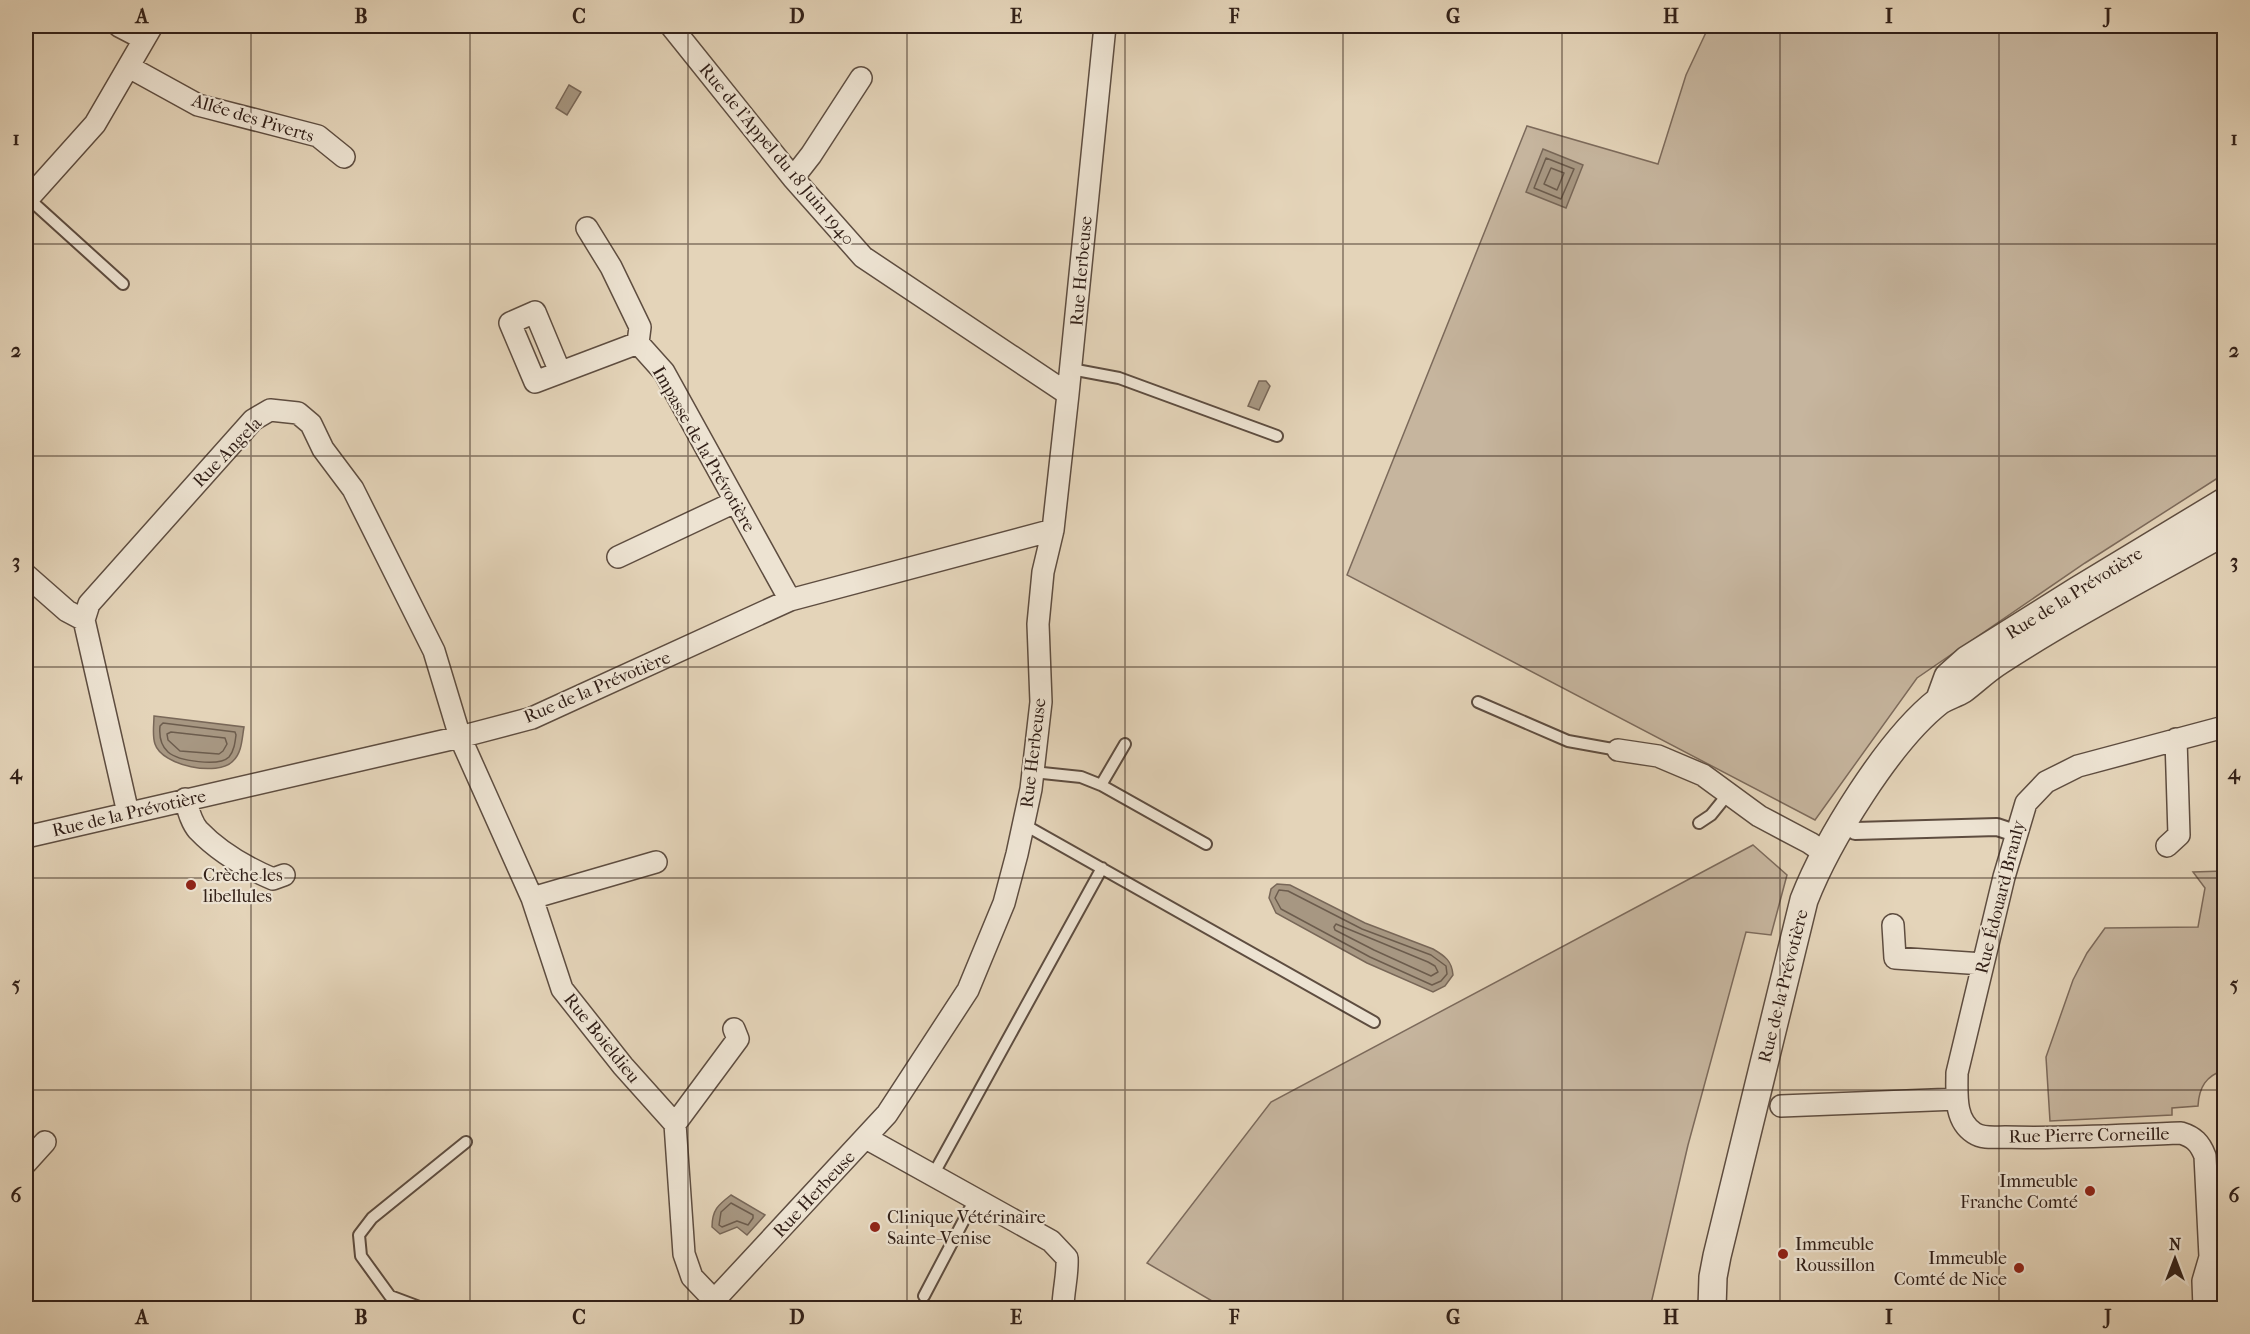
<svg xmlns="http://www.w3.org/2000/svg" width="2250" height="1334" viewBox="0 0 2250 1334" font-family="'IM FELL French Canon',serif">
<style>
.green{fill:#c6b59e;stroke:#7c6a5b;stroke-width:1.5}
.water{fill:#a79782;stroke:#786758;stroke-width:1.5}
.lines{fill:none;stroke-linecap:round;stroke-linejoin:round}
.shore{stroke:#6c5c4d;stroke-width:1.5}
.service-casing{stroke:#5e4d40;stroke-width:14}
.pedestrian-casing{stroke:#5e4d40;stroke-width:20}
.minor-casing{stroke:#5e4d40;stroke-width:24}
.tertiary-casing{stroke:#5e4d40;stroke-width:30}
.service{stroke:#ede3d2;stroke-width:10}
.pedestrian{stroke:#ede3d2;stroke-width:16}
.minor{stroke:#ede3d2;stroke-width:21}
.tertiary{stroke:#ede3d2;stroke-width:27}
.grid{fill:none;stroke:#322018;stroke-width:1.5;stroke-opacity:0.55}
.poi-dot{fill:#8f2418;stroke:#ede3d2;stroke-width:2}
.labels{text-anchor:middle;stroke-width:4.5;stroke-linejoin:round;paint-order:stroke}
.street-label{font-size:18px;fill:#322018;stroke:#ede3d2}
.poi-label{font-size:18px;fill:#322018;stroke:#ede3d2;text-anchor:start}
.neatline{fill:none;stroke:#322018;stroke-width:2}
.grid-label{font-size:20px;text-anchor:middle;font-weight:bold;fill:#322018}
</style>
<rect width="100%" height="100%" fill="#e4d4b9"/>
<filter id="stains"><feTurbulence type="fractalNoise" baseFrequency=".00333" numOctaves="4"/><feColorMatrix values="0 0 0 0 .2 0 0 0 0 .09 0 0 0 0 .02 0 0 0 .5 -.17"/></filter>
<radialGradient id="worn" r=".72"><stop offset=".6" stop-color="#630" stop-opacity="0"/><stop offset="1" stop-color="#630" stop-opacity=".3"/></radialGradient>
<path class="green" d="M1709,26H2224V474L2085,563L1917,678L1815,820L1347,575L1527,126L1658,164L1686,75Z
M1753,845L1787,875L1771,935L1746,932L1688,1145L1650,1308H1224L1147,1263L1271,1102Z
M2224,871V1070C2206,1076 2199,1087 2198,1106L2172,1108V1115L2050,1121L2046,1057L2073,980L2087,953L2105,928L2198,927L2205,888L2193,872Z"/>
<path class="water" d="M569,85L581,92L567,115L556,108Z
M1543,149L1583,165L1566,208L1526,192Z
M1259,381H1266L1270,386L1259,410L1248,406Z
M154,716L244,727C242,738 242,753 233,761C218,777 162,766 155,744C152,735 154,725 154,716Z
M1277,884L1290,885L1365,923L1433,949C1445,956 1452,961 1453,975L1445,986L1433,992L1367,963L1276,913L1269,898L1271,889Z
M731,1195L765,1215L747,1235L737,1227L720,1234L712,1227C712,1210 718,1205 731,1195Z"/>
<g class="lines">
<path class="shore" d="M1546,158L1574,169L1561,199L1534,188Z
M1551,168L1564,173L1557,190L1544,184Z
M163,723L235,732L236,735C235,743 234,751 229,757C219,767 178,761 168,752C160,745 159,736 160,726Z
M171,732L225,738L227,744L223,751L219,754L180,751L168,740L167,734Z
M1279,890L1288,891L1362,929L1431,955L1446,966L1447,974L1441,981L1432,985L1370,957L1281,909L1275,898Z
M1336,924L1428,962L1435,966L1438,972L1431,976L1374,950L1335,930L1334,927Z
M731,1203L753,1215V1218L748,1225L737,1221L722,1227L719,1225L721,1212Z"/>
<g class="service-casing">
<path id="service" d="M28,198L123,284
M1071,369L1119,378L1277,436
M1478,702L1568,741L1618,750
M1125,744L1101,785L1206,844
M1033,772L1081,777L1101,785
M1699,823L1711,815L1728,794
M1023,824L1374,1022
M933,1175L1102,868
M924,1296L975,1199
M422,1308L390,1296L361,1256L359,1235L372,1218L466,1142"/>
</g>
<g class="pedestrian-casing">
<path id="pedestrian" d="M1855,831L1997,827L2015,833"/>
</g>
<g class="minor-casing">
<path id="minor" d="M119,26L144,39
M671,26L793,178L863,257L1068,394
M129,67L198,105L318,136L344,157
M793,178L811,155L861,78
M26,201L95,124L152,26
M587,228L611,267L640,327L638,343
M560,372L535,312L510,323L535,382L638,343L664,372L790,600
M618,557L735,502
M26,575L67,611L84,620
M1618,750L1658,756L1703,775L1759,816L1810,843L1826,854
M185,799C188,809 191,822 198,830C218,851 247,868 273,879L284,875
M128,813L84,620L89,604L253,420L270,410L298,413L311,424L323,449L353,489L434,651L460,737L532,898L562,989L623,1066L675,1124L684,1254L692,1277L714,1300
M26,837L460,737L532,718L790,600L1053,530
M2167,846L2179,835L2176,739
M532,898L656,862
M1893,925L1895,958L1983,964
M1781,1106L1957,1099
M675,1124L738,1039L734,1029
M866,1138L1051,1241L1067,1258C1068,1275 1063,1291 1063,1308
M26,1163L45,1142
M2210,1257L2220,1279L2224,1303
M707,1308L887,1114L968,990L1004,903L1017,854L1031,789L1041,702L1038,624L1043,572L1053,530L1068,394L1105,26
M2204,1308L2203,1281L2210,1257L2205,1156C2200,1143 2194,1137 2181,1133C2122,1135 2064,1139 2005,1137C1995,1137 1983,1139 1974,1133C1954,1120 1957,1094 1957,1073L2004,877L2026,803L2046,782L2078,766L2224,727"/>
</g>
<g class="tertiary-casing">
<path id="tertiary" d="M1940,699L1948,677L1967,660L2077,591L2224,502
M1712,1308L1713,1277L1717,1256L1804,900C1827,841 1889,740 1939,701C1946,696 1955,694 1963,689C1975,680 1986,669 1999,661C2071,614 2149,574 2224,532"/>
</g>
<use href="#service" class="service"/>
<use href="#pedestrian" class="pedestrian"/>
<use href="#minor" class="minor"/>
<use href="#tertiary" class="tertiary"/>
</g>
<path class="grid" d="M251,26V1308M470,26V1308M688,26V1308M907,26V1308M1125,26V1308M1343,26V1308M1562,26V1308M1780,26V1308M1999,26V1308M26,244H2224M26,456H2224M26,667H2224M26,878H2224M26,1090H2224"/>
<g class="poi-dot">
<circle cx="191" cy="885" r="6"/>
<circle cx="2090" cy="1191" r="6"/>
<circle cx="875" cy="1227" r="6"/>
<circle cx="1783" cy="1254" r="6"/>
<circle cx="2019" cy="1268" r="6"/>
</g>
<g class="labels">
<g class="street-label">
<text transform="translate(253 118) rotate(17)" y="6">Allée des Piverts</text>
<text transform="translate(777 154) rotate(50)" y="6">Rue de l'Appel du 18 Juin 1940</text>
<text transform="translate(1081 271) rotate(-85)" y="6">Rue Herbeuse</text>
<text transform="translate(704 449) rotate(60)" y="6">Impasse de la Prévotière</text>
<text transform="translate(227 452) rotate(-46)" y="6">Rue Angela</text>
<text transform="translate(2074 593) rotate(-32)" y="6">Rue de la Prévotière</text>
<text transform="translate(597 687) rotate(-23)" y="6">Rue de la Prévotière</text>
<text transform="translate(1033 753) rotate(-83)" y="6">Rue Herbeuse</text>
<text transform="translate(129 813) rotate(-13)" y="6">Rue de la Prévotière</text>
<text transform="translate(2000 897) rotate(-76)" y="6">Rue Édouard Branly</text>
<text transform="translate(1783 986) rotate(-76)" y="6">Rue de la Prévotière</text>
<text transform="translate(602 1038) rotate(51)" y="6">Rue Boieldieu</text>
<text transform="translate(2089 1135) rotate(-1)" y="6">Rue Pierre Corneille</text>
<text transform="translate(814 1194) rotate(-47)" y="6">Rue Herbeuse</text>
</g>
<g class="poi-label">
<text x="203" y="881">Crèche les<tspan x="203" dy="21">libellules</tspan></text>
<text x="2078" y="1187" text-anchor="end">Immeuble<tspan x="2078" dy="21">Franche Comté</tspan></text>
<text x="887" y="1223">Clinique Vétérinaire<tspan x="887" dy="21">Sainte-Venise</tspan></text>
<text x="1795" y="1250">Immeuble<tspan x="1795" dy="21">Roussillon</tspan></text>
<text x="2007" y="1264" text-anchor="end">Immeuble<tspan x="2007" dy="21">Comté de Nice</tspan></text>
</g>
</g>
<rect width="2250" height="1334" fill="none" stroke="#e4d4b9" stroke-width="66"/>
<g transform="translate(2175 1259)" stroke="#ede3d2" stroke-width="4.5" paint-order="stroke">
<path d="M0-4.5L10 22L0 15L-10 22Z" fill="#322018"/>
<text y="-9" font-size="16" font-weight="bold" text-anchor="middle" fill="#322018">N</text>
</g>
<rect x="33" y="33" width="2184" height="1268" class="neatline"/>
<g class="grid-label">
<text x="142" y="23">A</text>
<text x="361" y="23">B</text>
<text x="579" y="23">C</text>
<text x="797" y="23">D</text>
<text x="1016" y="23">E</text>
<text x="1234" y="23">F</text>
<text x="1453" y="23">G</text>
<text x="1671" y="23">H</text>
<text x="1889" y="23">I</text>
<text x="2108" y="23">J</text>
<text x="16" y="145">1</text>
<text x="2234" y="145">1</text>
<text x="16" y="357">2</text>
<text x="2234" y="357">2</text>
<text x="16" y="568">3</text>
<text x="2234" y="568">3</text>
<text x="16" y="779">4</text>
<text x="2234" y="779">4</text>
<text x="16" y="991">5</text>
<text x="2234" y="991">5</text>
<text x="16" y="1202">6</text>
<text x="2234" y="1202">6</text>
<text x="142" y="1324">A</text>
<text x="361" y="1324">B</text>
<text x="579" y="1324">C</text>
<text x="797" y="1324">D</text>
<text x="1016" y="1324">E</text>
<text x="1234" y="1324">F</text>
<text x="1453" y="1324">G</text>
<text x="1671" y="1324">H</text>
<text x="1889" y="1324">I</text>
<text x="2108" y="1324">J</text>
</g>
<rect width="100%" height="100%" filter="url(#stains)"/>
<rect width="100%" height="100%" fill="url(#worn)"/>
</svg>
